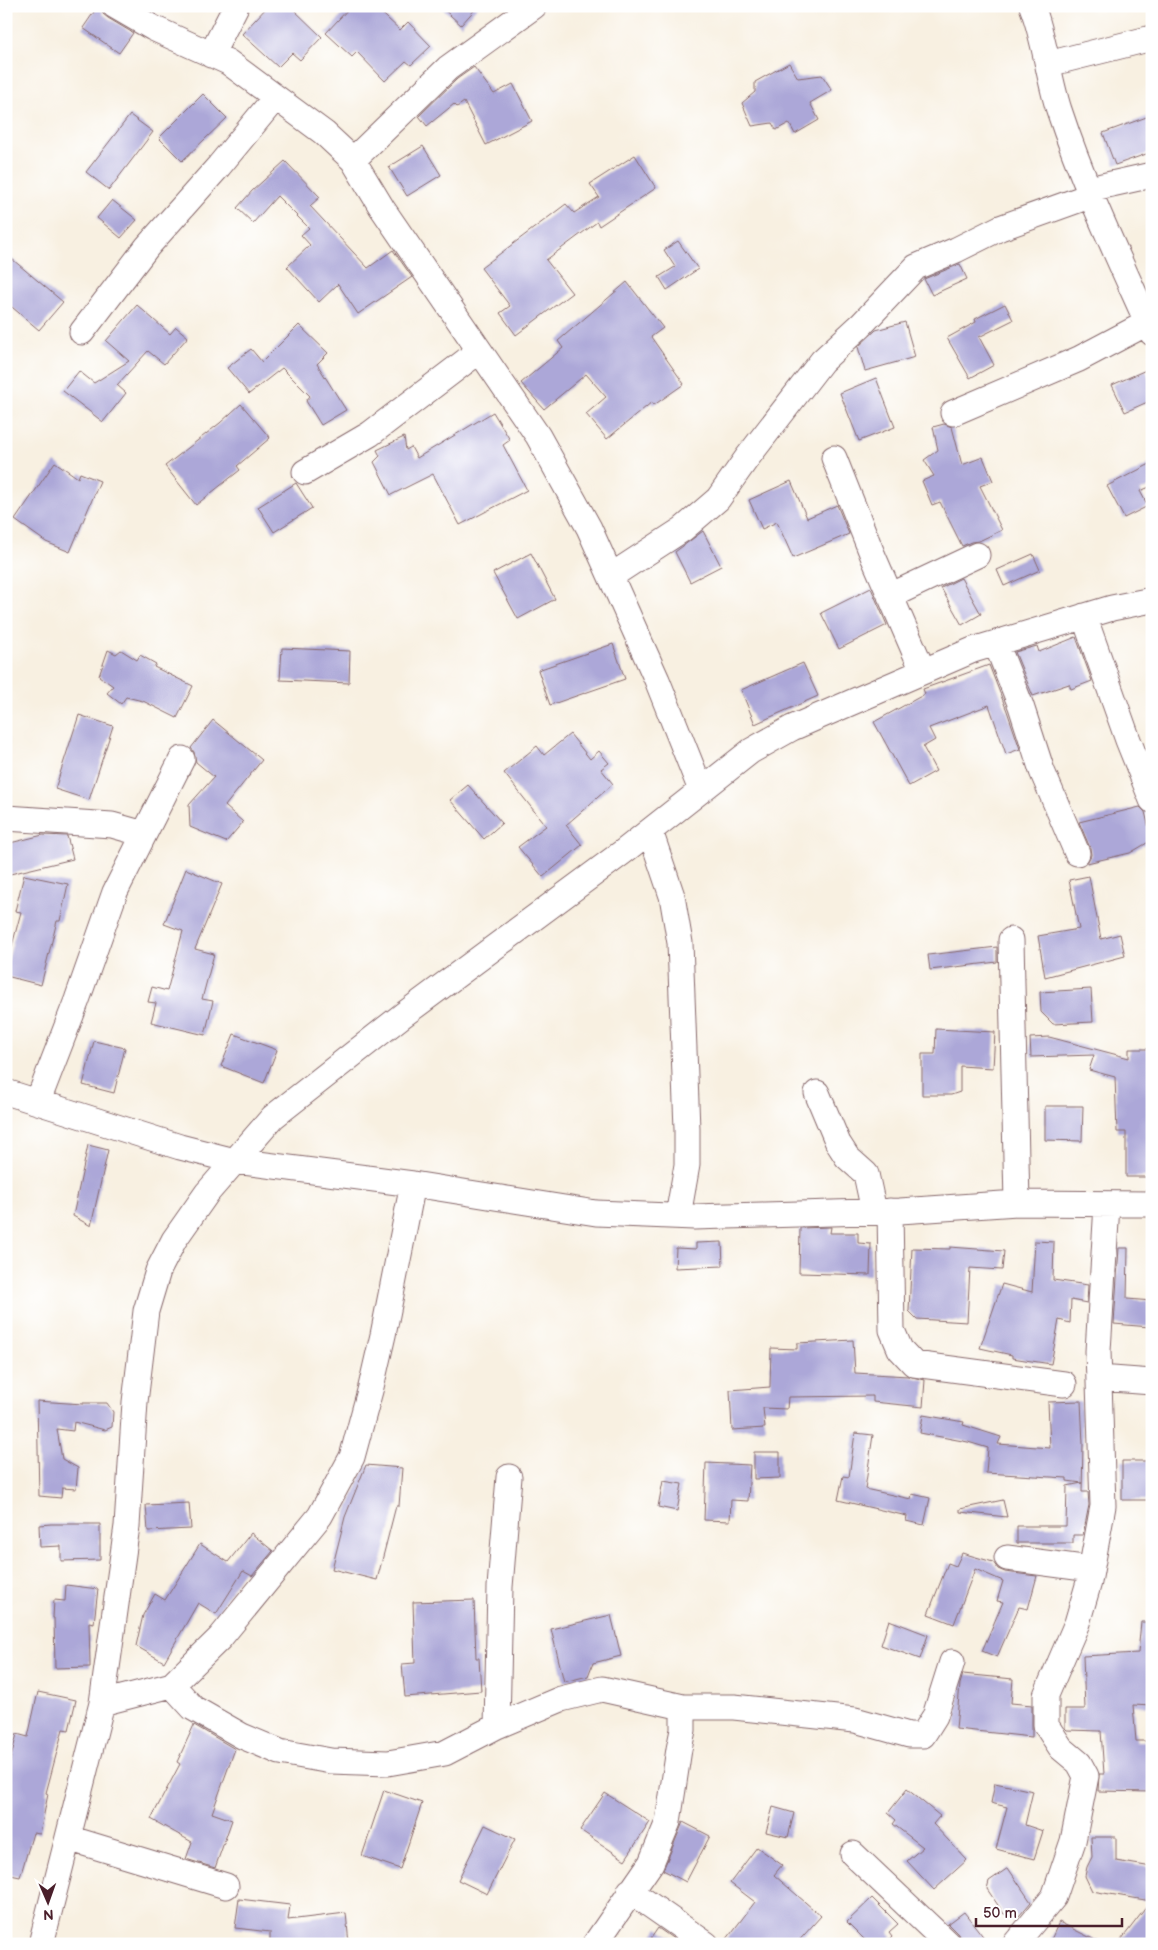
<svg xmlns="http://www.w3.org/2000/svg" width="1158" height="1950" viewBox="0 0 1158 1950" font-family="'Balsamiq Sans',sans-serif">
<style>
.building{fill:#aca7d8}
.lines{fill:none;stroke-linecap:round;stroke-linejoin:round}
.minor-casing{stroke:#87686b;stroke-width:27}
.minor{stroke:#fff;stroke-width:25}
</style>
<rect width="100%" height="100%" fill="#fff"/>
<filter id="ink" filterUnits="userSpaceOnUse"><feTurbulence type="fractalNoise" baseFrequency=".02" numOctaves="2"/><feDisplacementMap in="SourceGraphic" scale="10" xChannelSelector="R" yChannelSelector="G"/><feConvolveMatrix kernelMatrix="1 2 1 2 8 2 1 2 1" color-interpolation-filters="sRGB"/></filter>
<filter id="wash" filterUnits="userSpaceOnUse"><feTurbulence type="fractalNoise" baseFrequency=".0096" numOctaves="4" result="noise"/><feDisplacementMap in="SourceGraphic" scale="20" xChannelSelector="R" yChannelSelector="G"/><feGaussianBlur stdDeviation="1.12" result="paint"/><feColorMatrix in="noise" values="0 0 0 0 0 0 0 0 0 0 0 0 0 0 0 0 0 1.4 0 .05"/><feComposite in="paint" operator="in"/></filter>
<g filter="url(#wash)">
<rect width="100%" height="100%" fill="#f8f0e1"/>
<g id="blocks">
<path class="building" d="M98,6H101L103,14L108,18L133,33L119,53L83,28Z
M268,6H290L322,37L300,60L292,53L278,67L242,34Z
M351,6H374L400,30L408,22L431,46L411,65L406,61L385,81L357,52L352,57L326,33Z
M440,6H478L461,25Z
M789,63L798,78L822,75L832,90L810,103L819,120L795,134L789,123L776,130L772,123L752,126L742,103L755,92V82Z
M474,67L494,94L513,84L532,121L486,145L464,102L457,107L454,104L427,126L419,116L457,79Z
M203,94L227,118L182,161L159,138Z
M130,115L153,132L109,190L86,172Z
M1152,115V152L1115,165L1103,133Z
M423,146L441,175L407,196L389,167Z
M635,155L656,188L599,226L597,222L546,260L572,293L516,335L500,313L510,306L481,268L566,204L574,213L599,197L590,184Z
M285,161L320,197L310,206L368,268L393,250L412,277L358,314L338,284L319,302L287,267L310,245L301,235L309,228L277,196L253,223L237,208L252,191Z
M112,200L137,220L121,238L97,218Z
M678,241L698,269L667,290L659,277L675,267L664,250Z
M6,254L63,302L39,330L6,302Z
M960,264L967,279L932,295L924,279Z
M627,282L663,328L651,337L684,384L654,405L652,402L607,439L586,414L606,397L586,374L544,409L521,383L563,348L558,341Z
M1005,304L1013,320L979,337L994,365L970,378L947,338L976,322L975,319Z
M137,305L170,334L176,327L188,337L164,364L148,351L117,385L126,393L103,422L63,391L79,371L94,383L129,361L106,341Z
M905,322L915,357L865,371L858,347L876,330Z
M299,325L328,353L317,364L346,410L321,425L306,401L310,396L282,368L249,394L227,368L251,349L262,362Z
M1146,370L1152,384V400L1125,412L1112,385Z
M876,378L895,427L859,441L840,393Z
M241,404L270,438L237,466L240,470L196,505L165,466L220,423Z
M493,412L510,440L503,445L527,490L460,525L433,474L391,495L374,462L380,456L377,450L404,437L406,450L411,447L417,458Z
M944,424L952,427L962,465L983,457L993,481L980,486L1002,530L979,541L971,542L962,546L940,502L932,505L922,481L934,476L924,460L938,450L933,427Z
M55,462L78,478L80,473L100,481L70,552L46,542L15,520Z
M1152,463V486L1140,491L1148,506L1124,518L1107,486Z
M791,481L807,518L837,505L849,534L793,558L777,522L762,529L749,500Z
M296,483L312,508L274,532L258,507Z
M703,531L721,566L690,582L675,552Z
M531,553L555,599L518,619L493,573Z
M1033,554L1040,570L1004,586L997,570Z
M961,578L981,614L962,625L941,588Z
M871,588L887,625L839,649L821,613Z
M1076,637L1092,681L1071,689L1069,684L1033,696L1015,652L1037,646L1039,652Z
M613,644L625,679L550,705L538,670Z
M282,648L350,651L349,683L280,680Z
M108,650L116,654L121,650L137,660L140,655L156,664L154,667L193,686L177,718L143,701L126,697L121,704L107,693L113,686L99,676Z
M803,663L818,696L755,724L741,690Z
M989,665L1007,711L1020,749L1006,754L989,705L929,728L935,740L923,747L936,771L909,786L874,722L925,694L923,689Z
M79,715L113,726L89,800L55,789Z
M213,720L262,760L225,806L243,822L226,842L190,827L189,805L214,777L196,762L194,752L191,748Z
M570,734L590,759L599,751L609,763L601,769L613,784L566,825L582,845L543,877L518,847L546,826L504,773L537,746L544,755Z
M468,785L502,823L484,839L450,800Z
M1140,807L1145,812L1152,840L1130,853L1087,863L1091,855L1090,848L1079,822Z
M43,835L67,836L73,859L6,875V844Z
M186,869L222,884L195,949L214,954L202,999L213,1001L205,1035L151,1022L156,1003L148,1002L152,987L167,991L183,931L164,924Z
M24,875L68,884L60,921H57L41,985L6,976V968L21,912L15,911Z
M1089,876L1101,939L1120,934L1125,956L1045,977L1038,936L1079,929L1069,880Z
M997,947V962L930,970L928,955Z
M1091,989L1093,1022L1053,1024L1041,1012L1040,992Z
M936,1029L995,1032L993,1068L960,1066V1092L951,1095H922V1054H935Z
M234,1034L277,1050L264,1083L221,1066Z
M1049,1037L1129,1058V1049H1152V1177H1126V1132H1117L1115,1077L1089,1070L1094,1055L1031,1057L1030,1038Z
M94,1041L125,1048L114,1093L83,1085Z
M1045,1106H1083L1082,1141L1045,1140Z
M88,1145L108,1150L91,1226L73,1216Z
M831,1227L830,1233H858V1243L871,1244L870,1275L799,1273L800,1228Z
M1035,1241L1054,1242L1053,1280L1088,1285L1087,1303L1071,1300L1070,1323L1059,1320L1051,1364L1012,1358V1355L980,1348L1002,1284L1032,1292Z
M722,1242L723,1266L675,1268L676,1248L696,1249V1243Z
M950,1247L1004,1251L1002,1270L970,1268L967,1322L917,1319L909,1311L912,1248L950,1249Z
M1119,1248H1128L1127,1299L1152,1301L1150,1327L1114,1324Z
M853,1340L855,1373L908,1376L925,1380L923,1407L873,1402V1396L788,1397L787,1409L763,1408L765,1428L732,1430L730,1390L770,1387L771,1348L797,1349V1343Z
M37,1401L83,1404V1403H107L113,1412L112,1427L105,1430L74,1422L73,1431L57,1429L62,1459L78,1468L76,1489L62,1488L61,1498L39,1496Z
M1081,1401L1083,1444L1082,1492H1088L1089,1505L1083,1535H1073V1543H1017V1526H1066L1067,1486L1082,1483L1067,1481V1478L986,1473L988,1448L968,1442L920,1433L923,1415L964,1422L963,1425L1001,1437L998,1444L1050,1448L1048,1402Z
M855,1433L873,1435L865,1489L911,1499L912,1494L930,1498L924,1525L906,1521L907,1516L838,1500L843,1476L849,1477Z
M754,1452H780V1478L754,1479Z
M1122,1461H1152V1500H1122Z
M706,1463L750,1465L748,1501L731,1500L730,1521L704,1520Z
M366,1465L402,1468L399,1506H396L377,1580L332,1569L345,1517Z
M663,1481L682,1484L677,1511L658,1507Z
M1003,1500L1007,1517L960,1512V1509Z
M189,1503L191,1529L148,1531L146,1505Z
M51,1524H100V1560L61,1561V1546L40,1547L39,1525Z
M251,1533L273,1551L252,1576L243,1571L216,1614L198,1603L164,1662L136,1646L143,1615L155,1594L165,1600L200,1544L228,1562Z
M962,1553L993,1562L998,1569L1005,1572L1037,1576L1028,1609L1019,1607L997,1657L982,1651L1003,1602L997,1601L1003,1581L975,1569L954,1624L928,1614L948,1563L956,1566Z
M66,1585L98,1589L94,1623L89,1622L90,1667L55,1668L54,1618H53L54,1600L65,1601Z
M474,1600L476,1658H479L481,1691L405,1697L402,1664L415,1663L413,1602Z
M611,1615L621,1656L593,1663L588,1676L564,1682L551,1629Z
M889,1620L928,1635L920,1659L881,1645Z
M1141,1622H1152V1706L1133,1705L1136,1741H1152V1792L1098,1791L1099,1774H1104L1101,1731L1067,1730L1065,1728V1709H1085L1083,1656L1138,1653Z
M963,1674L1013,1679L1011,1703L1032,1705V1737L956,1729L960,1684Z
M38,1692L76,1700L69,1730L63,1729L46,1793L48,1794L40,1834L33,1833L20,1877L6,1874V1776L17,1734L28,1737Z
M194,1725L235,1749L212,1813L232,1820L215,1868L186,1859L192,1842L151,1819L180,1764L177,1762Z
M995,1783L1033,1791L1025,1825L1043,1831L1034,1859L996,1849L1007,1807L991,1803Z
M907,1789L940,1816L933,1824L967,1860L934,1890L907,1861L923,1847L893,1824L896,1820L888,1813Z
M384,1790L422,1803L400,1869L362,1856Z
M605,1793L650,1822L625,1860L580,1830Z
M773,1807L794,1813L788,1837L766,1832Z
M683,1822L710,1836L686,1882L663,1870Z
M485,1825L515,1839L487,1894L458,1880Z
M1091,1837H1116V1861L1152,1867V1944H1118L1151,1901L1092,1891L1085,1876L1087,1867L1092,1857Z
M757,1847L782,1865L774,1875L821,1916L796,1944H723L755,1902L730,1883Z
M1008,1868L1031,1902L1019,1916L1004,1914L987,1889L989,1881Z
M872,1898L898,1924L889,1932L892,1936L885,1944H869L847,1922Z
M239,1899L290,1905L288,1920L346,1913L349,1944H270V1932L235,1928Z
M964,1912L989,1944H962L958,1934L948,1924Z
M1059,1922L1103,1944H1049Z
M658,1928L681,1944H647Z"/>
</g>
</g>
<g filter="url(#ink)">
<use href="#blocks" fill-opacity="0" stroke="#87686b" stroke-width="1"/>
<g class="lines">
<g class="minor-casing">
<path id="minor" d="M115,6L153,28L228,62L324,133L353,160L382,208L538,436L589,528L657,680L701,790
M1032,6C1045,40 1048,76 1059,110C1084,186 1119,259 1152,333
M211,55L236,6
M1048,64L1152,38
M353,160L448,68L534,6
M1089,189L1152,175
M82,332L147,247L219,166L275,98
M953,413L1079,359L1147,323
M834,458L873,556L923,671
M305,472L370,434L479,351
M611,576L683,529L718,499L747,458L822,361L861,325L916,267L956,250L1000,228L1092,195
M890,596L977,555
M1084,616L1128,740L1152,800
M996,643L1021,706L1042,771L1077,853
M6,818L112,825L144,834
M650,831L672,896L680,943L687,1129V1165L678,1216
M1011,940L1017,1203
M6,1092L180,1147L235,1161L413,1184L596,1213L694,1217L900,1211L1017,1203L1152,1204
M817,1093L838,1143L847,1157L866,1174L874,1211
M38,1101L77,1000L115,892L182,759
M890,1211L892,1330L900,1349L914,1364L1064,1384
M1099,1378L1152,1382
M1007,1558L1091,1569
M172,1685L193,1708L242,1736L280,1752L331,1761L388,1763L445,1753L497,1726L561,1699L602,1689L683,1707V1730L679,1749L668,1822L651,1863L595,1944
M102,1703L172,1685L220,1638L320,1516L352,1457L371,1387L383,1335L413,1184
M683,1707H734L855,1720L909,1735H923L935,1716L952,1662
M497,1726L500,1587L509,1477
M68,1838L226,1886
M853,1854L948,1944
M630,1891L706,1944
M41,1944L102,1703L127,1526L135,1402L146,1311L158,1271L174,1240L207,1193L273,1117L403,1015L623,852L751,751L792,728L973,650L1112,608L1152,600
M1015,1944L1054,1897L1073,1841L1086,1776L1079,1763L1061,1748L1046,1725V1695L1077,1623L1089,1582L1103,1506L1098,1351L1107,1205"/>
</g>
<use href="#minor" class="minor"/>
</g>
</g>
<rect width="1158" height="1950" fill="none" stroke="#fff" stroke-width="25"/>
<g transform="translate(48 1902) rotate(178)" stroke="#ffffff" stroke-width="4" paint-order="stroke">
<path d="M0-4L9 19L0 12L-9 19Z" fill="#4a1f2b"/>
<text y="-8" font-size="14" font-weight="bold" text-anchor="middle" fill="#4a1f2b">N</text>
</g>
<path d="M976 1918v8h146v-8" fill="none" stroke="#4a1f2b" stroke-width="2.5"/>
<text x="983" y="1918" font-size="15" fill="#4a1f2b" stroke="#ffffff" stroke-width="4" paint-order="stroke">50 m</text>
</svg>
